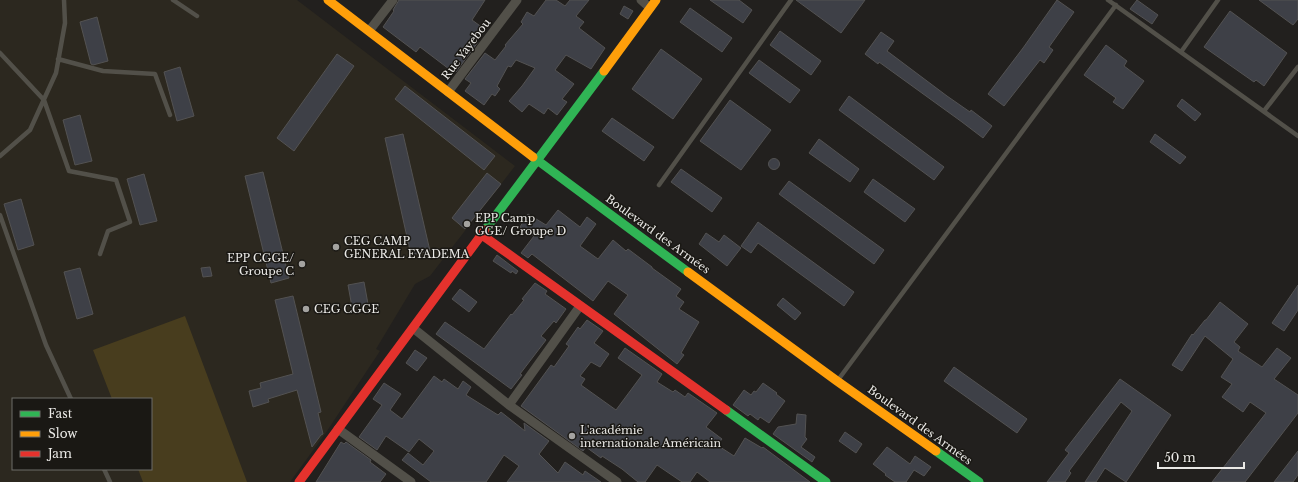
<svg xmlns="http://www.w3.org/2000/svg" width="1298" height="482" viewBox="0 0 1298 482" font-family="'Libre Baskerville',serif">
<style>
.built{fill:#2c281f;fill-rule:evenodd}
.grass{fill:#483d1e}
.building{fill:#3e4047;stroke:#535252}
.lines{fill:none;stroke-linecap:round;stroke-linejoin:round}
.lane{stroke:#525049;stroke-width:4.5}
.street{stroke:#525049;stroke-width:9}
.fast{stroke:#30b455;stroke-width:9}
.slow{stroke:#ff9f0a;stroke-width:9}
.jam{stroke:#e5322d;stroke-width:9}
.poi-dot{fill:#a4a3a0;stroke:#1a1814;stroke-width:1.5}
.labels{text-anchor:middle;stroke-width:3;stroke-linejoin:round;paint-order:stroke}
.street-label{font-size:11px;fill:#eae9e6;stroke:#1a1814}
.poi-label{font-size:11px;fill:#eae9e6;stroke:#1a1814;text-anchor:start}
</style>
<rect width="100%" height="100%" fill="#22201e"/>
<path class="built" d="M0,0H297L515,166L430,276L415,284L376,349L380,351L325,434L290,482H0ZM13,399H151V469H13Z"/>
<path class="grass" d="M185,316L247,482H143L138,469H151V399H112L93,350Z"/>
<path class="building" d="M399,0H485L472,20L483,28L474,39L478,42L456,72L450,67L449,69L420,47L416,52L383,27L394,11L393,10Z
M546,0H556L565,6L570,0H589L576,16L584,22L579,28L605,48L591,69L566,55L555,70L574,84L562,99L567,102L557,115L548,108L544,114L529,104L522,112L509,101L522,86L535,68L516,60L511,67L508,66L497,86L500,89L495,96L492,94L484,105L465,91L471,83L465,79L485,53L495,60L506,46L505,45L523,24L521,22L527,12L534,16Z
M710,0H739L752,10L743,23Z
M796,0H865L841,33Z
M1057,0L1074,12L1049,47L1053,50L1044,63L1040,60L1004,106L988,94L1023,48Z
M1137,0L1158,15L1152,24L1130,9Z
M1259,0H1298V19L1293,25Z
M624,6L633,11L628,19L620,14Z
M690,8L732,38L722,52L680,22Z
M1230,11L1287,53L1264,86L1256,80L1254,82L1204,47Z
M97,17L108,61L93,65L91,64L80,22Z
M780,31L821,61L811,75L770,45Z
M881,32L894,41L887,51L947,96L970,112L971,110L992,126L983,138L962,122L879,62L878,64L865,54Z
M1106,45L1127,61L1124,66L1144,81L1123,109L1113,102L1116,98L1084,75Z
M661,49L702,79L673,119L632,89Z
M337,54L354,66L294,151L277,138Z
M759,60L800,90L790,103L749,73Z
M180,67L194,116L177,121L164,72Z
M405,86L495,156L484,170L395,99Z
M849,96L944,167L934,180L839,110Z
M1182,99L1201,114L1195,121L1177,106Z
M730,100L771,130L741,170L700,141Z
M80,115L92,161L75,165L63,120Z
M612,118L654,147L644,161L602,131Z
M403,134L430,251L411,255L385,138Z
M1155,134L1186,157L1180,164L1150,142Z
M819,139L859,169L850,182L809,153Z
M768.5 164a5.5 5.5 0 1 1 11 0a5.5 5.5 0 1 1-11 0Z
M681,169L722,198L712,212L671,182Z
M263,172L289,278L271,283L245,176Z
M487,173L501,184L465,229L452,218Z
M144,174L157,221L140,225L127,179Z
M873,179L915,209L905,222L864,192Z
M789,181L884,250L874,264L779,194Z
M21,199L34,245L18,250L4,204Z
M558,210L580,227L587,217L596,224L580,246L598,259L613,240L626,251L628,249L652,267V268L681,289L676,296L684,302L679,309L699,322L681,353L684,355L677,364L614,314L628,295L608,281L593,301L532,254L528,258L521,253L534,236L520,227L528,214L546,225Z
M758,222L854,292L844,306L758,243L751,253L741,246Z
M706,233L719,242L724,235L741,248L727,266L699,244Z
M497,255L518,271L516,274L512,271L511,273L493,261Z
M210,267L212,276L203,277L201,268Z
M80,268L93,314L77,319L64,272Z
M364,282L368,304L352,307L348,285Z
M535,283L547,291L545,294L566,309L556,323L554,321L541,336L546,340L520,374L522,375L511,389L436,334L445,322L484,349L511,314L512,315L524,300L522,299Z
M1298,285V310L1284,331L1272,323Z
M460,289L477,302L469,312L452,299Z
M293,296L321,412L318,413L323,434L321,435L312,447L297,390L268,399L269,402L253,407L249,391L261,388L260,383L293,374L275,300Z
M783,298L801,313L795,320L777,305Z
M1220,302L1248,324L1234,342L1240,347L1238,351L1262,367L1277,348L1291,358L1274,379L1298,395V413L1245,482H1212L1266,413L1250,402L1243,412L1222,397L1232,384L1221,377L1233,359L1205,336L1182,371L1172,365L1192,334L1193,335L1205,320H1206Z
M587,320L603,331L594,343L609,354L600,367L591,362L580,376L585,379L581,385L616,410L642,375L618,358L625,348L662,374L657,382L673,392L675,390L685,397L688,393L717,413L706,427L722,439L717,445L734,456L745,438L762,448L763,447L810,482H710L697,472L690,482H682L657,465L645,482H638L622,469L602,456L601,458L586,447L583,451L521,406L551,365L554,367L569,346L566,344L578,327L580,329Z
M415,350L427,358L417,371L406,363Z
M954,367L1027,419L1017,433L944,381Z
M434,376L442,382L444,379L458,389L463,381L471,387L466,395L498,415L501,412L525,431L524,423L549,441L539,454L558,473L565,462L583,475L585,471L601,482H507L519,466L504,455L486,482H431L402,460L408,453L423,465L434,451L419,439L409,452L386,436L377,450L359,437L382,405L373,399L384,383L401,394L390,410L402,419Z
M1120,379L1171,415L1126,482L1105,468L1096,482H1085L1132,411L1121,402L1069,471L1071,473L1065,482H1047L1069,453L1065,450Z
M763,383L777,393L776,394L785,401L769,423L760,417L758,420L750,414L748,416L733,405L744,390L751,395L754,391L756,392Z
M797,414L806,415L805,437L807,439L801,447L815,457L812,462L773,434L778,427L796,424Z
M845,432L862,444L856,453L839,441Z
M341,442L344,444L346,442L371,460L370,462L386,474L380,482H316Z
M887,447L910,464L915,456L931,467L924,476L914,470L906,482H895L885,475L886,474L873,464Z
M1298,451V475L1293,482H1274Z"/>
<g class="lines">
<path class="lane" d="M173,0L197,16
M1108,0L1298,136
M1181,52L1218,0
M0,53L44,100L69,171L116,180L130,222L108,231L100,254
M58,59L103,71L155,74L170,115
M1264,111L1298,67
M0,156L30,130L56,73L65,23L64,0
M659,185L791,0
M0,215L46,345L71,399
M838,380L1116,5
M104,469L110,482"/>
<path class="street" d="M641,0L650,8
M369,31L393,0
M448,92L517,0
M413,328L509,405L617,482
M509,405L580,306
M338,429L411,482"/>
<path class="fast" d="M533,157L688,272
M485,230L604,71
M726,410L826,482
M936,451L979,482"/>
<path class="slow" d="M328,0L533,157
M604,71L656,0
M688,272L837,381L936,451"/>
<path class="jam" d="M482,235L726,410
M299,482L485,230"/>
</g>
<g class="poi-dot">
<circle cx="467" cy="224" r="4"/>
<circle cx="336" cy="247" r="4"/>
<circle cx="302" cy="264" r="4"/>
<circle cx="306" cy="309" r="4"/>
<circle cx="572" cy="436" r="4"/>
</g>
<g class="labels">
<g class="street-label">
<text transform="translate(466 49) rotate(-53)" y="4">Rue Yayebou</text>
<text transform="translate(658 234) rotate(36)" y="4">Boulevard des Armées</text>
<text transform="translate(920 425) rotate(36)" y="4">Boulevard des Armées</text>
</g>
<g class="poi-label">
<text x="475" y="222">EPP Camp<tspan x="475" dy="13">GGE/ Groupe D</tspan></text>
<text x="344" y="245">CEG CAMP<tspan x="344" dy="13">GENERAL EYADEMA</tspan></text>
<text x="294" y="262" text-anchor="end">EPP CGGE/<tspan x="294" dy="13">Groupe C</tspan></text>
<text x="314" y="313">CEG CGGE</text>
<text x="580" y="434">L'académie<tspan x="580" dy="13">internationale Américain</tspan></text>
</g>
</g>
<rect x="12" y="398" width="140" height="72" fill="#1a1814" stroke="#6d6c68"/>
<rect x="20" y="411" width="20" height="6" fill="#30b455" stroke="#6d6c68"/>
<text x="48" y="418" font-size="12" fill="#eae9e6">Fast</text>
<rect x="20" y="431" width="20" height="6" fill="#ff9f0a" stroke="#6d6c68"/>
<text x="48" y="438" font-size="12" fill="#eae9e6">Slow</text>
<rect x="20" y="451" width="20" height="6" fill="#e5322d" stroke="#6d6c68"/>
<text x="48" y="458" font-size="12" fill="#eae9e6">Jam</text>
<path d="M1158 462v6h86v-6" fill="none" stroke="#eae9e6" stroke-width="2"/>
<text x="1164" y="462" font-size="12" fill="#eae9e6" stroke="#1a1814" stroke-width="3" paint-order="stroke">50 m</text>
</svg>
